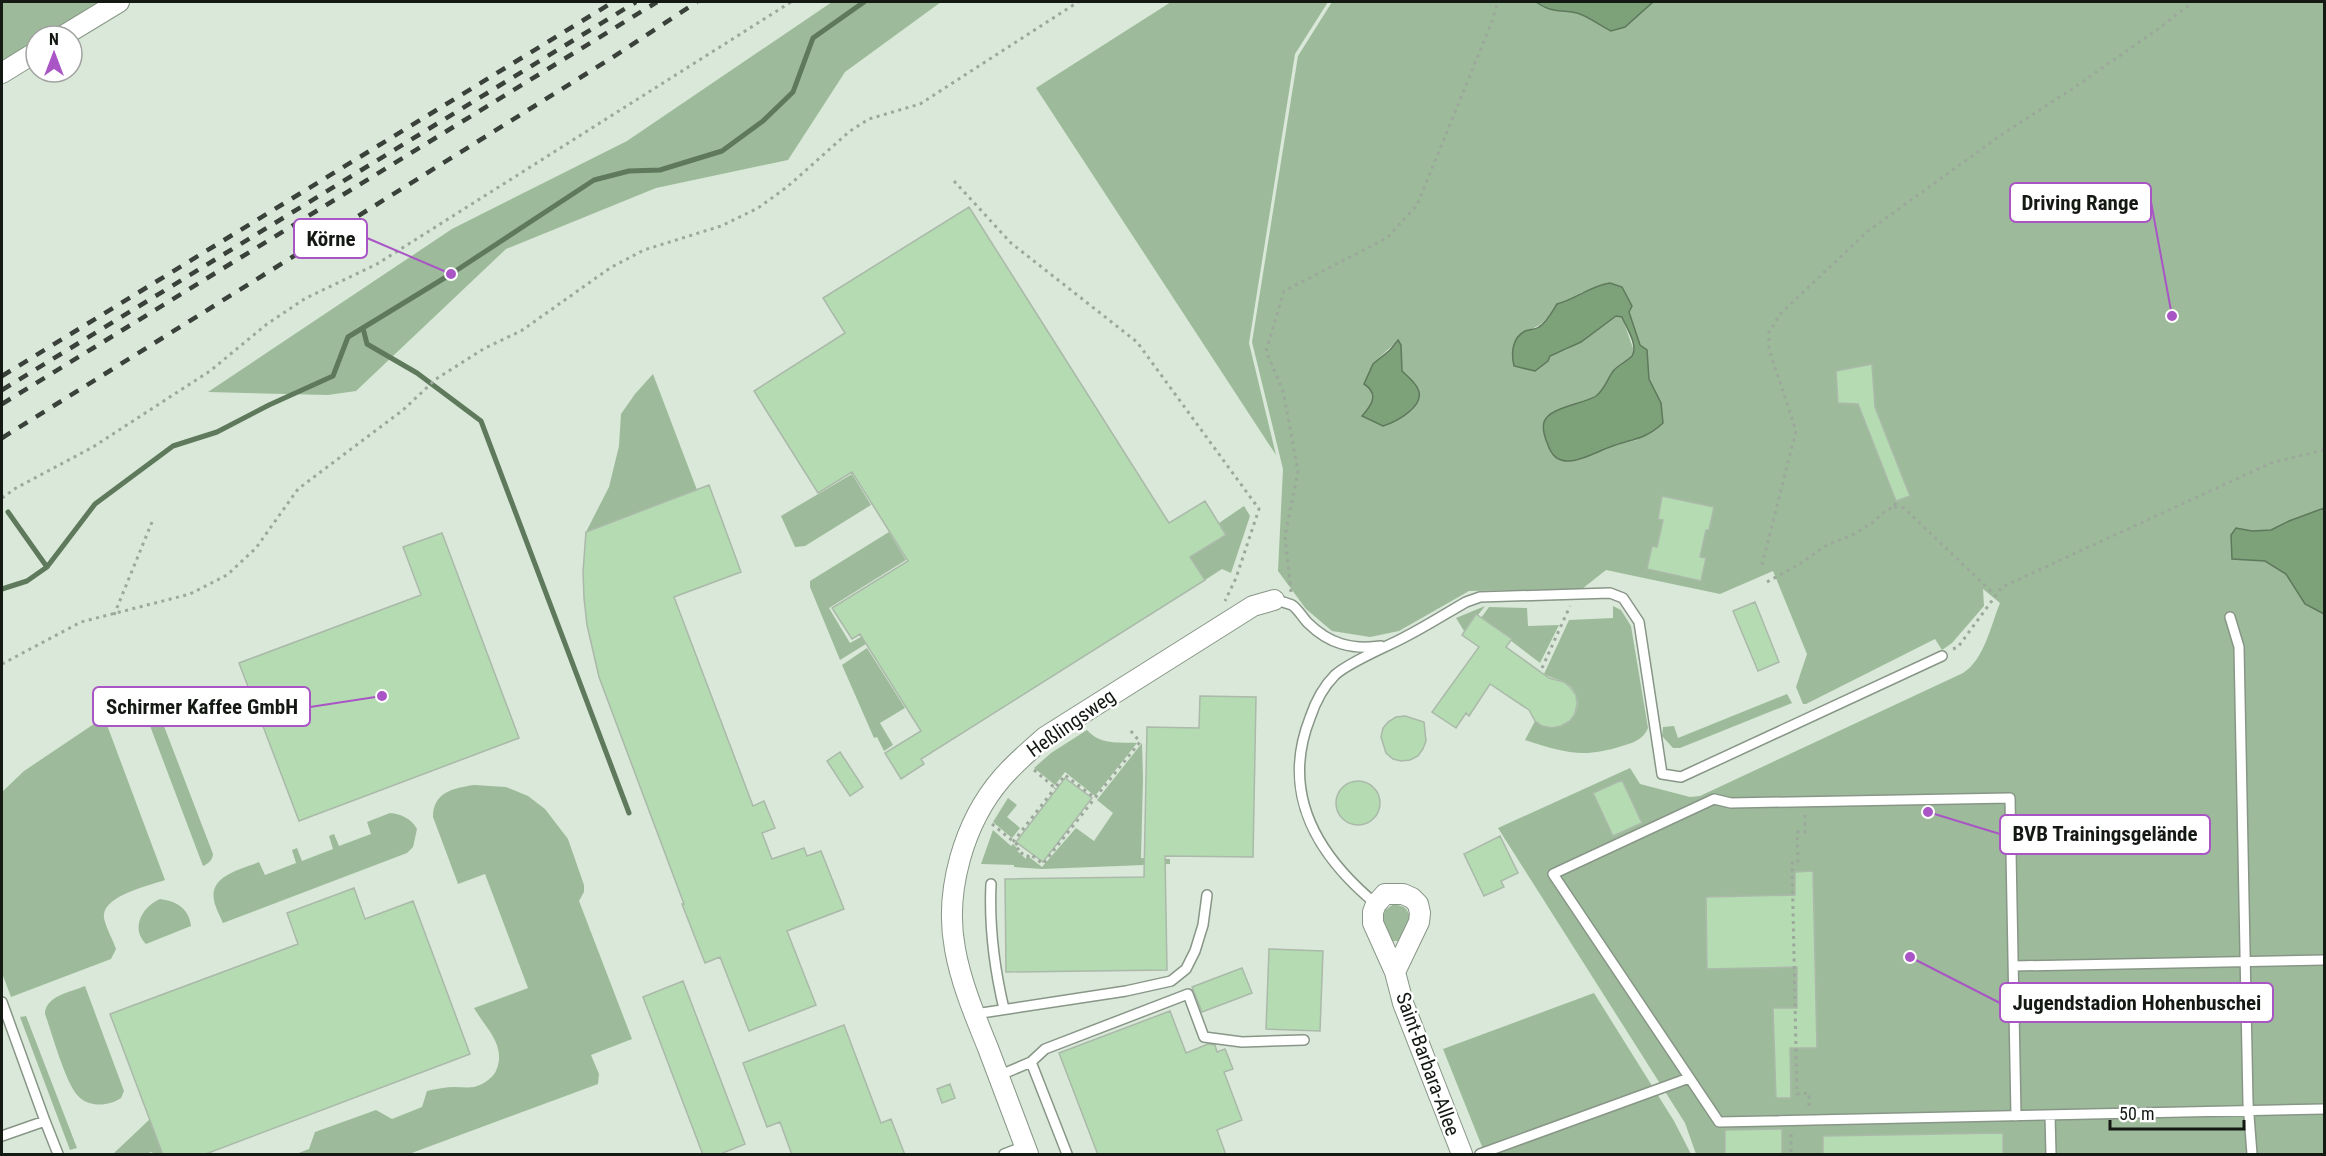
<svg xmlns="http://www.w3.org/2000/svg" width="2326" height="1156" viewBox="0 0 2326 1156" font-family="'Roboto Condensed',sans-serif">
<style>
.green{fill:#9dbb9a;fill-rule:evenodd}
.water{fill:#7da27a;stroke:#5e795b;stroke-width:1.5}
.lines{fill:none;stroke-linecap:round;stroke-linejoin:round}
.stream{stroke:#5e795b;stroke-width:5}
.building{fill:#b5dbb2;stroke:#aab9a9;stroke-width:1.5}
.service-casing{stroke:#889687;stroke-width:12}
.minor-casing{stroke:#889687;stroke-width:22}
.path{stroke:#9ca89b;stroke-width:3;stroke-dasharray:3 4.5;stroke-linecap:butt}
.service{stroke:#fff;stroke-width:9}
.minor{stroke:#fff;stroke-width:20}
.rail{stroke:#3a413a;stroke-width:4.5;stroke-dasharray:10 10;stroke-linecap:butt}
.labels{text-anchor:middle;stroke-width:5;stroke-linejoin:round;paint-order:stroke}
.street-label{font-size:20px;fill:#141914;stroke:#fff}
.leader{fill:none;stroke:#a955c5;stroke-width:2}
.callout-dot{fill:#a955c5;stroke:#fff;stroke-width:2}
.callout{fill:#fff;stroke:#a955c5;stroke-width:2}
.callout-label{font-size:21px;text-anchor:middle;font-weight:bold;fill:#141914}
</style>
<rect width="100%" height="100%" fill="#d9e8d8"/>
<path class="green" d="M2,2H107L52,36H36V46L2,69Z
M832,2H941L845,72L788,160L656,188L506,249L356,391L328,395L208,392L452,229L627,141Z
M1171,2H1328L1295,54L1249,343L1276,455L1036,88Z
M1332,2H2324V1154H1696L1685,1123L1498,828L1630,768L1640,784L1690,797L1700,796L1963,673C1984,660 1991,625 2000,603L1983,589L1984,606L1952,643L1942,650L1935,639L1806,704H1803L1796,687L1807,654L1773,571L1720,594L1606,570L1582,589L1469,591L1399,631L1370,637L1332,631L1306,609L1278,571L1283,469L1252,342L1298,56ZM1582,292L1629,312L1640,345L1647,350L1649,379L1661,403L1637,440L1610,446L1572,461L1551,454L1545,436L1544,422L1571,405L1586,402L1598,394L1608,384L1614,371L1631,356L1634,351L1622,317L1616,316L1568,349L1550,356L1525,331C1542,327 1548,318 1557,304L1572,300ZM1397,340L1401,345L1402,371L1418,388L1403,415L1387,425L1372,404C1374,391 1368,370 1380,357C1386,351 1392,347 1397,340Z
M653,374L697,490L586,532L609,487L619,446L621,414L635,394Z
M852,474L871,505L805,546L795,547L781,516Z
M1244,506L1250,516L1231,573L1222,569L1205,580L1190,557L1226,535L1219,523Z
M889,532L906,560L829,608L850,643L870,632L874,639L840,660L810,587V581Z
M1485,606L1478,615H1476L1464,631L1456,618Z
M1613,606L1621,610L1631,626L1648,728C1644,739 1633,743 1622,746C1582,759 1563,752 1525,740L1535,721C1562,740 1592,709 1570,686C1563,679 1552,679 1544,674L1569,620L1613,618Z
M1489,607L1527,608L1528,626L1559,625L1540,663L1481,618Z
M867,648L905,708L880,723L893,745L884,751L877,737L874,738L842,665Z
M149,687L213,854C212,861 209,863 203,866L141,702L107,725L165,880C148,886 101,896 104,918C106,928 113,940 116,949L111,959L11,997L2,973V792L24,771Z
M1787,694L1792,703L1680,748H1673L1662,736L1663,727L1674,726L1678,738Z
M1087,730C1100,745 1118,742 1137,743L1095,796L1065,772L1055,785L1034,768L1051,753Z
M1142,743L1143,778L1141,858L1170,859V864L1042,869L1014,867V865L981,864L993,830L1011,846L1013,844L1017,848L1016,850L1026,859L1028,856L1042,867L1076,828L1094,841L1113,813L1097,800Z
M474,785L506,787L528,796L545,809L568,839L584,885V892L579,901L632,1039L591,1055L599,1074L598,1084L409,1154H296L309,1149L315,1132L376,1110L392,1119L422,1107L427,1091C436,1089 446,1087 455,1087C461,1087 468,1088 474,1087C482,1085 492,1079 496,1071C507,1045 486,1029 474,1008L528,988L485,874L458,884L433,817C433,792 454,788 474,785Z
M1008,798L1017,805L1007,817L1020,828L1012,838L993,822Z
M390,813C401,814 412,819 417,829L413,847L407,853L223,923C220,916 215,907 214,900C209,875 243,869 259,862L265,875L296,863L292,850L297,848L302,861L333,849L329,836L334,834L339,846L371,834L367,822Z
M160,899C176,901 189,908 191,926L146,944C130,928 142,907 160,899Z
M1394,904L1404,907C1416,918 1406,929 1399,941H1393L1390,938L1383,919L1385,910Z
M85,986L124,1091L121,1098C108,1107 88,1107 78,1096C65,1082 52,1033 45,1014C45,996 71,992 85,986Z
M1594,993L1674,1121L1691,1154H1485L1443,1049Z
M26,1016L77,1148L70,1150L20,1017Z
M150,1119L163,1154H153L152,1152L145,1154H113Z"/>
<path class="water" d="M1536,2H1653L1625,27L1611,31C1601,26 1586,15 1577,13C1558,9 1554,14 1536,2Z
M1610,283L1622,287L1632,306L1629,312L1640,345L1647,350L1649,379L1661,403L1663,423C1645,440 1631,439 1610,447C1590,454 1558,476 1548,445C1545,438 1542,429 1544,422C1549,407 1584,404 1596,396C1605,389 1607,379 1614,370C1619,365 1627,361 1632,356C1639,346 1626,327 1622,317L1616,316L1581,342L1550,356L1548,361L1535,371L1514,366C1511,353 1512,338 1525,331C1530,329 1535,330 1539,327C1547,322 1552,312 1557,304C1576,299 1590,286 1610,283Z
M1398,340L1401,345L1402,371C1407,376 1415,382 1418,389C1426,406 1396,422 1383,426L1362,416C1371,406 1380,394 1364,384L1373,364L1390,350Z
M2324,508V614L2305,604L2286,574L2265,561L2232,559L2231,535L2236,528L2252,531L2271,530L2289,521Z"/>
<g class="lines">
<path class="stream" d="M363,328L367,344L417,373L481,421L629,813
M8,512L47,567
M2,589L27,581L47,567L95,504L173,446L217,432L269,405L333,376L348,337L451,274L594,180L629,171L660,170L722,151L763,121L793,92L813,38L864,2"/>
</g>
<path class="building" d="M969,207L1169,523L1205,501L1226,535L1190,557L1205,580L921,759L924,764L901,779L885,753L921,731L860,634L852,639L832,608L908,561L852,472L818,493L754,391L845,333L823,298Z
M1872,364L1875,407L1910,496L1896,501L1858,404L1838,403L1836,371Z
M709,485L741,572L674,597L753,806L764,801L775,828L762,833L772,859L804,848L807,856L821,851L844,909L787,931L816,1005L749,1031L720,957L705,963L682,904H684L599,677L587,625L584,598L583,572L586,532Z
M1662,496L1714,507L1709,530H1706L1700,557L1706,558L1701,581L1647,569L1652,546L1657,547L1663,520L1658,519Z
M442,533L519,738L299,821L239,663L421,595L403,547Z
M1755,602L1779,662L1758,671L1733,611Z
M1476,614L1512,639L1506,647L1549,678L1564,682L1570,687L1576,695L1577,704L1575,714L1570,721L1561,726L1552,728L1542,726L1535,721L1529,710L1490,684L1469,716L1466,713L1456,728L1432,712L1479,647L1462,635Z
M1200,696L1256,697L1253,857L1165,856L1167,970L1006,972L1005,879L1144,877L1147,727L1199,728Z
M1405,716L1424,722L1426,741L1423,749L1418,756L1410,760L1401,761L1393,759L1386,753L1381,737L1383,728L1388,722L1396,717Z
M840,752L863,787L850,796L827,761Z
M1065,778L1092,798L1043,862L1016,842Z
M1622,780L1642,823L1613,836L1593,793Z
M1336 803a22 22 0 1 1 44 0a22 22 0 1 1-44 0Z
M1500,836L1518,873L1501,881L1504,887L1484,896L1464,854Z
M1813,871L1817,1048H1790L1791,1098H1776L1773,1008H1797V967L1707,969L1706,897L1795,895V872Z
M354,888L365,919L413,901L470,1054L203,1155H163L110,1014L298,944L287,913Z
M1269,949L1323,951L1320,1031L1266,1029Z
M1242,968L1252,993L1202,1012L1192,987Z
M683,981L745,1144L718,1155H703L643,997Z
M1170,1011L1186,1053L1208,1044L1215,1045L1217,1052L1225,1049L1233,1069L1224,1072L1242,1120L1217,1130L1226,1155H1098L1059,1053Z
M844,1025L881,1123L891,1119L905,1155H792L780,1122L767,1127L743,1063Z
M950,1084L955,1098L942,1103L937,1089Z
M1782,1129V1155H1725V1130Z
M2003,1133V1155H1823V1136Z"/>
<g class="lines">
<g class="service-casing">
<path id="service" d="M1274,600C1280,601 1287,603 1292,605C1298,609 1303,618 1308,623C1329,644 1352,650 1381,646
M2230,617L2239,647L2248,1103L2252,1154
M991,884C989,927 994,967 1004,1009
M1376,904C1318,856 1280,794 1310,718C1315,703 1324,686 1335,675C1349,662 1386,647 1403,638C1425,627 1445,614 1466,602L1480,597L1610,593L1623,598L1639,622L1662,774L1681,777L1942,656
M2014,966L2324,960
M2,1002L45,1121
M975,1014L1126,991L1171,981L1186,969L1195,951L1203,925L1207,895
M1031,1062L1067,1154
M998,1076L1031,1062L1045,1049L1188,994L1204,1037L1242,1042L1304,1040
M2050,1115L2051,1154
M2016,1116L2010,798L1731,803L1714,799L1553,874L1719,1122L2324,1109
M2,1136L45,1121L58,1154
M1004,1154L1025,1146
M1480,1154L1689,1078"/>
</g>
<g class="minor-casing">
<path id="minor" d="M63,36L119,2
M2,73L36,52
M1395,972L1419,922L1420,913L1418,904L1412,898L1403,894H1385L1376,904L1373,912V923L1395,972L1403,1003L1462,1154
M1028,1154C1015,1119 1001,1083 988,1048C975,1016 961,983 955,949C944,891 964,822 1002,778C1015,763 1030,750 1045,737L1253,606L1274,600"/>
</g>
<path class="path" d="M954,181L1011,243L1137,342L1259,509L1236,578L1225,601
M2,498L16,488L93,447L176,393L210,371L267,324L306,298L377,264L791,2
M1894,507L1904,508L1994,594
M1762,565L1796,431L1769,349V332L1781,313L1868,231L2004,133L2072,89L2158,29L2193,2
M1767,582L1798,565L1827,545L1854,534L1872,523L1885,511L1894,507L1896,501
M1291,592L1285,536L1298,471L1283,391L1266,351L1284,291L1387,238L1417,205L1491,24L1498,2
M114,615L152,522
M1953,649L1958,647L2002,587L2271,463L2324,450
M2,664L81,622L190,594L227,575L256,548L298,489L403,410L436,379L485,348L521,331L610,268L644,250L721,226L758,208L787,187L850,131L869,119L920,104L1078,2
M1542,668L1570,606
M1034,770L1055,788L1065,775L1095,798L1140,742L1130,730
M1805,815V832H1797L1798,863H1792L1797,1094L1809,1093V1107
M992,824L1020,847L1017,850L1027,857L1030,854L1043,864L1095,798
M1013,842L1055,788
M1791,1134V1154"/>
<use href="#service" class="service"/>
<use href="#minor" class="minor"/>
<path class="rail" d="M2,376L613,2
M2,390L636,2
M2,404L657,2
M2,438L610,59L697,2"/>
</g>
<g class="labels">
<g class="street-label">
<text transform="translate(1071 723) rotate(-35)" y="7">Heßlingsweg</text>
<text transform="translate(1428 1064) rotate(70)" y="7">Saint-Barbara-Allee</text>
</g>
</g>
<path class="leader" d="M2172 316L2151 202M451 274L367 238M382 696L310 707M1928 812L2000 834M1910 957L2000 1003"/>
<g class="callout-dot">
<circle cx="2172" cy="316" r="6"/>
<circle cx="451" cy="274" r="6"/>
<circle cx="382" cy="696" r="6"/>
<circle cx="1928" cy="812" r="6"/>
<circle cx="1910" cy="957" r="6"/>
</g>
<g class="callout">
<rect x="2010" y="183" width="141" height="39" rx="6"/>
<rect x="294" y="219" width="73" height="39" rx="6"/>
<rect x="93" y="687" width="217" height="39" rx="6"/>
<rect x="2000" y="815" width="210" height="39" rx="6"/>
<rect x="2000" y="983" width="273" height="39" rx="6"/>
</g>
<g class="callout-label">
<text x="2080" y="210">Driving Range</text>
<text x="331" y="246">Körne</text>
<text x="202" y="714">Schirmer Kaffee GmbH</text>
<text x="2105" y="841">BVB Trainingsgelände</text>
<text x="2137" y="1010">Jugendstadion Hohenbuschei</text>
</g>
<rect width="2326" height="1156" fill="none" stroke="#141914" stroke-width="6"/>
<g transform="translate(54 54)"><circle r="28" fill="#ffffff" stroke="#a1a3a1" stroke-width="1.5"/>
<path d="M0-4.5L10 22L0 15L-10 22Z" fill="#a955c5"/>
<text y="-9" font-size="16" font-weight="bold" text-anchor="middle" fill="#141914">N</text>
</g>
<path d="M2110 1120v9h134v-9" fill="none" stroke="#141914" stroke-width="3"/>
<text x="2119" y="1120" font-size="18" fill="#141914" stroke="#ffffff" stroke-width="4.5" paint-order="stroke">50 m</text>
</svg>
